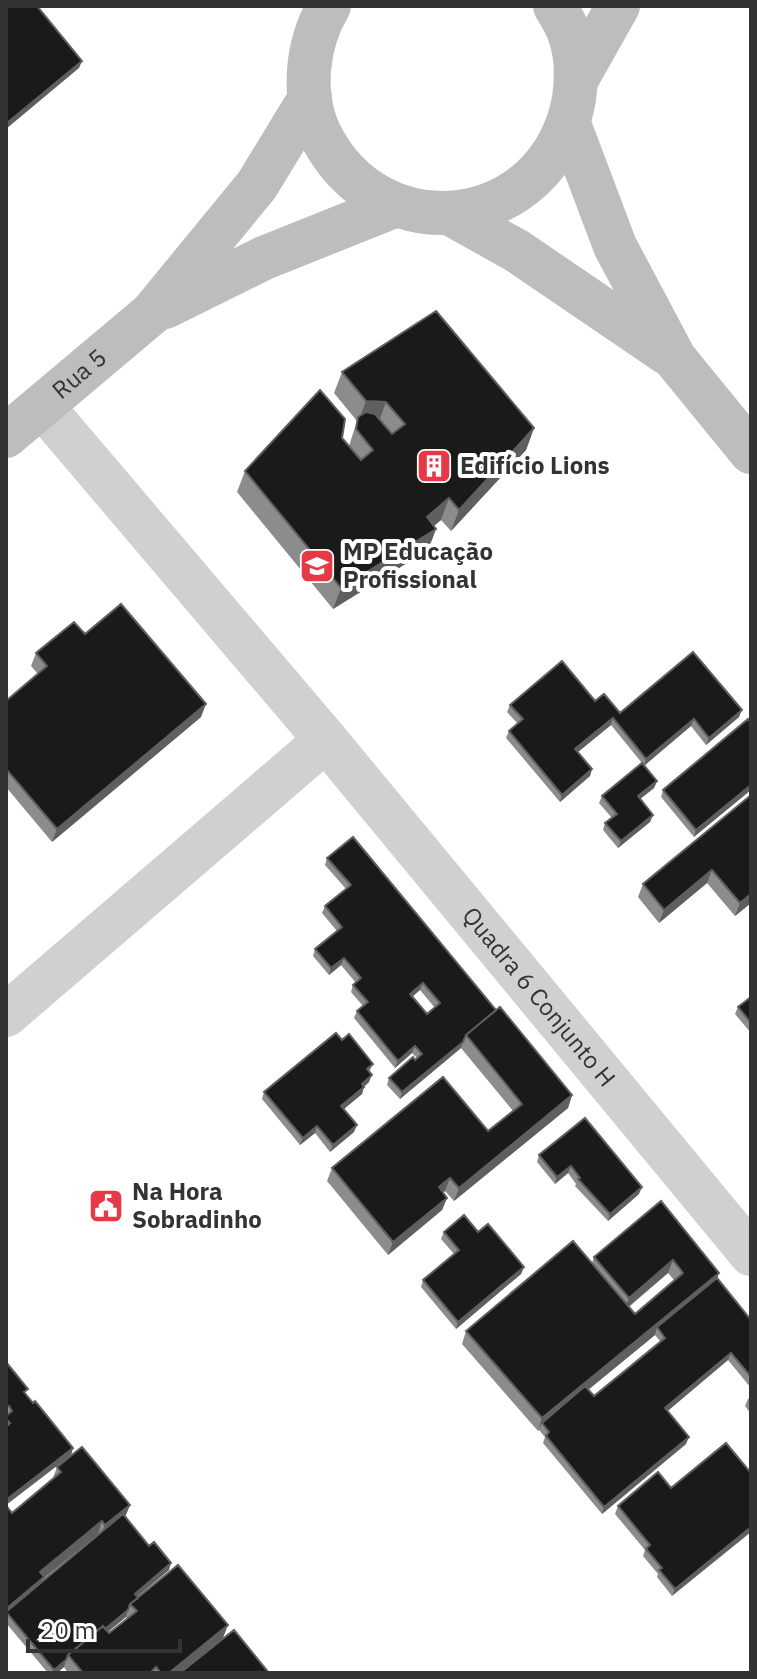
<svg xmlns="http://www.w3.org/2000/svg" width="757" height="1679" viewBox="0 0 757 1679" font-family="'IBM Plex Sans',sans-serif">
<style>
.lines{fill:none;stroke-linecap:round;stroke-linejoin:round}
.street{stroke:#d0d0d0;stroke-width:44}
.secondary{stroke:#bdbdbd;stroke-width:44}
.wall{fill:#8c8c8c;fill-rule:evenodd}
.shaded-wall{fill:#5f5f5f}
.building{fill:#1a1a1a;stroke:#5f5f5f;stroke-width:2;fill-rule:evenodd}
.labels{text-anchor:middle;stroke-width:8;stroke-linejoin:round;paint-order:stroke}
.street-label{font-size:24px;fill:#333;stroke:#fff}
.poi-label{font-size:24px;font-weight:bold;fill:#333;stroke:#fff;text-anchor:start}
</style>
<rect width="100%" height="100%" fill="#fff"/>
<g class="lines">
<g class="street">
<path id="s1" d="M42,406L326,740L751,1254"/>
<path d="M6,1015L326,740"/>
</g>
<g class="secondary">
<path d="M329,6C307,43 301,94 320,134C380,255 550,232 574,99C577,77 577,54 569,33C566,24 560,15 555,6"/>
<path d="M578,77L618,6"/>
<path d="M569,124L615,246L675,359L751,452"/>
<path d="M451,214L517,251L667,353"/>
<path d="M165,307L264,258L394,206"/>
<path id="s2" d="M6,436L152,313L257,185L310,98"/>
</g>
</g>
<path class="wall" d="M342,372L534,428L526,450L451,531L441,520L434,526L436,529L428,550L333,609L237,492L245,471L342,438L349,446L357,421L334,393Z
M85,634L201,717L52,842L6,787V701L38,674L31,666L36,653Z
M595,701L620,713L739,717L706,745L691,726L644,765L657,781L654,788L640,799L653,815L650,822L618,848L603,830L605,823L612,818L599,803L602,796L642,763L611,725L578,752L592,769L590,776L560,802L506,738L509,731L518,724L507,712L510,705Z
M751,723L694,837L661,797L663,790Z
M751,795V903L735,916L707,883L659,923L638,897L643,884Z
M327,858L496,1010L572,1095L568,1108L454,1201L445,1191L443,1193L447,1198L442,1210L388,1255L327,1181L332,1168L488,1131L513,1111L461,1048L400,1099L387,1085L389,1078L417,1058L412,1053L395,1068L354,1018L357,1011L363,1006L351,992L353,985L356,983L341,965L329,975L313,956L315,949L337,931L322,913L325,906L346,889L325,865ZM420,990L435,1008L427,1014L412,997Z
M751,997V1033L735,1014L738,1007Z
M342,1040L373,1064L369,1072V1082L364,1087L362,1094L344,1109L354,1132L330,1152L315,1133L300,1145L262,1099L264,1092Z
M585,1118L639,1194L608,1221L575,1186L576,1184L568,1173L555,1184L537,1162L539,1155Z
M661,1201L717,1278L751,1320V1388L728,1360L667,1411L686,1444L602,1514L543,1443L545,1437L539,1430L538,1431L462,1344L466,1331L592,1263L594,1257ZM668,1273L674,1280L635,1314L629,1307ZM655,1335L660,1341L594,1396L588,1390Z
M444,1232H478L524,1267L521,1274L456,1329L421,1287L423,1280L454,1254L441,1239Z
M6,1362L28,1397L73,1448L71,1455L6,1505V1416L8,1415L6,1413Z
M751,1397V1414L745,1406L748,1399Z
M57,1467L130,1505L125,1517L169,1570L137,1597L180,1673H68L64,1667L57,1673H48L6,1623V1510L12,1513L53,1478ZM98,1534V1535L42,1582L43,1579ZM126,1617L127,1618L109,1633L108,1632Z
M751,1473L672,1596L657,1577L658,1574L643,1556L645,1550L615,1514L618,1506L671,1488Z"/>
<path class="shaded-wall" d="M82,61L79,68L6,129L7,123Z
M366,401L386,402L378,424L358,422Z
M534,428L526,450L451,531L459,510Z
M449,498L441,520L419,538L427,517Z
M436,529L428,550L333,609L341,588Z
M206,704L201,717L52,842L57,829Z
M742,710L739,717L706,745L709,738Z
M613,718L611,725L573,756L575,749Z
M694,719L691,726L644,766L646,759Z
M592,769L590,776L560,802L562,795Z
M657,781L654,788L635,803L638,796Z
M751,785V790L694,837L696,830Z
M653,815L650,822L618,848L621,841Z
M712,870L707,883L659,923L664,910Z
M751,894V903L735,916L740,903Z
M344,958L341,965L329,975L331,968Z
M423,983L420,990L407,1001L410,994Z
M463,1042L461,1048L400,1099L402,1092Z
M415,1046L412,1053L395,1068L398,1061Z
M372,1075L369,1082L359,1091L362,1084Z
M364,1087L362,1094L339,1113L341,1106Z
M572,1095L568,1108L454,1201L459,1188Z
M357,1125L354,1132L330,1152L333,1145Z
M317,1126L315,1133L300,1145L303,1138Z
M571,1166L568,1173L555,1184L557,1177Z
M450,1178L445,1191L435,1200L439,1187Z
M642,1187L639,1194L608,1221L610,1214Z
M447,1198L442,1210L388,1255L393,1242Z
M673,1260L668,1273L624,1310L629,1298Z
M524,1267L521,1274L456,1329L458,1322Z
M719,1273L715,1285L657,1327L655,1335L544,1426L542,1423L538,1431L542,1418Z
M731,1353L728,1360L663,1415L665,1408Z
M689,1437L686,1444L602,1514L604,1507Z
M73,1448L71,1455L6,1505V1500Z
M130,1505L125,1517L100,1538L105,1525Z
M102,1521L98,1534L43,1579L39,1590L6,1613V1609L40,1572Z
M751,1527V1532L672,1596L675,1589Z
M171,1563L169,1570L132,1601L135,1594Z
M128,1610L126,1617L73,1660L70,1657Z
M228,1625L223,1638L180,1673H169Z
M66,1660L64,1667L57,1673H53L54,1670Z"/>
<path class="building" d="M6,6H37L82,61L7,123Z
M436,311L534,428L459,510L449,498L427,517L436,529L341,588L245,471L320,390L345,419L342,438L361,460L373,450L356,429L358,417L366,412L375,414L392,434L405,424L386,402L366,401L342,372Z
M121,604L206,704L57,829L6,769V701L47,666L36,653L74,622L85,634Z
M693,652L742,710L709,738L694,719L646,759L613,718L575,749L592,769L562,795L509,731L523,719L510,705L562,661L595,701L604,694L620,713Z
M748,719L751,723V785L696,830L663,790Z
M642,763L657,781L638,796L653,815L621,841L605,823L617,814L602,796Z
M751,795V894L740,903L712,870L664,910L643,884Z
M353,837L496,1010L466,1035L463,1042L402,1092L389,1078L413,1057L415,1060L422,1054L415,1046L398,1061L357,1011L368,1002L353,985L361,978L344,958L331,968L315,949L342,927L325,906L351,885L327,858ZM423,983L440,1003L427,1014L410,994Z
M751,997V1023L738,1007Z
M500,1007L572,1095L459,1188L450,1178L439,1187L447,1198L393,1242L332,1168L443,1077L488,1131L522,1104L466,1035Z
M336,1033L342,1040L349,1034L373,1064L367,1069L372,1075L362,1084L364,1087L341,1106L357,1125L333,1145L317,1126L303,1138L264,1092Z
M585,1118L642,1187L610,1214L578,1179L580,1178L571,1166L557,1177L539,1155Z
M661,1201L719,1273L542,1418L466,1331L573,1241L635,1314L683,1273L673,1260L629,1298L594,1257Z
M464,1215L478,1232L488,1224L524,1267L458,1322L423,1280L459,1250L444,1232Z
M717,1278L751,1320V1377L731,1353L665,1408L689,1437L604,1507L546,1436L549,1432L542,1423L585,1386L594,1396L665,1338L657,1327Z
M6,1362L28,1389L24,1392L28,1397L33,1403L35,1401L73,1448L6,1500V1427L10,1423L6,1419V1416L12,1411L9,1406L6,1408Z
M726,1443L751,1473V1527L675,1589L659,1570L662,1568L646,1549L650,1545L618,1506L658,1472L671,1488Z
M82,1447L130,1505L105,1525L102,1521L40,1572L44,1577L6,1609V1510L8,1508L12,1513L61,1472L57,1467Z
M123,1514L149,1546L154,1542L171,1563L135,1594L138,1598L130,1604L128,1610L105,1629L103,1626L68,1655L66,1660L54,1670L6,1612Z
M178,1565L228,1625L169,1673H161L156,1667L150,1673H83L68,1655L103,1626L109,1633L137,1611L130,1604Z
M234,1630L269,1673H180Z"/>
<defs>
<g id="building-square" transform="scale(1.8)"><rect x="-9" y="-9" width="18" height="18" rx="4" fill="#e63946" stroke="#fff"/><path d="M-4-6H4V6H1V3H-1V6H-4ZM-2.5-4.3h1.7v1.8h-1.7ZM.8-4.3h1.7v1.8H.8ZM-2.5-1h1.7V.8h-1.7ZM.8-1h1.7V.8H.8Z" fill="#fff"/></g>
<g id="university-square" transform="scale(1.8)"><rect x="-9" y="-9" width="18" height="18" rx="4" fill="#e63946" stroke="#fff"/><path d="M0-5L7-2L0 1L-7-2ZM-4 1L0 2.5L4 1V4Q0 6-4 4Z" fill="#fff"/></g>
<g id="civic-square" transform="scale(1.8)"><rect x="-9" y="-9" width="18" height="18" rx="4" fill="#e63946" stroke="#fff"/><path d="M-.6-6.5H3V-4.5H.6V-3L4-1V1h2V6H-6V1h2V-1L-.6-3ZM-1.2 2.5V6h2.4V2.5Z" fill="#fff"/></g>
</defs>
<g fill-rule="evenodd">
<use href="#building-square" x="434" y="466"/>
<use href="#university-square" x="317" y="566"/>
<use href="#civic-square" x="106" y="1206"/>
</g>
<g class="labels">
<g class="street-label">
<text dy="8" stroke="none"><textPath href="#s2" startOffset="96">Rua 5</textPath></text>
<text dy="8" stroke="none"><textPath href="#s1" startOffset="772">Quadra 6 Conjunto H</textPath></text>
</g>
<g class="poi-label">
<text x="460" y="474">Edifício Lions</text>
<text x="343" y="560">MP Educação<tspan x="343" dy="28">Profissional</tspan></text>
<text x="132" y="1200">Na Hora<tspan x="132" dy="28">Sobradinho</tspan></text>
</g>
</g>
<rect width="757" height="1679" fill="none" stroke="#333333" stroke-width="16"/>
<path d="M28 1639v12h152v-12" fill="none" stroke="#333333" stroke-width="4"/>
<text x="40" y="1639" font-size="24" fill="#333333" stroke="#ffffff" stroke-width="6" paint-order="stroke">20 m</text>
</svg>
